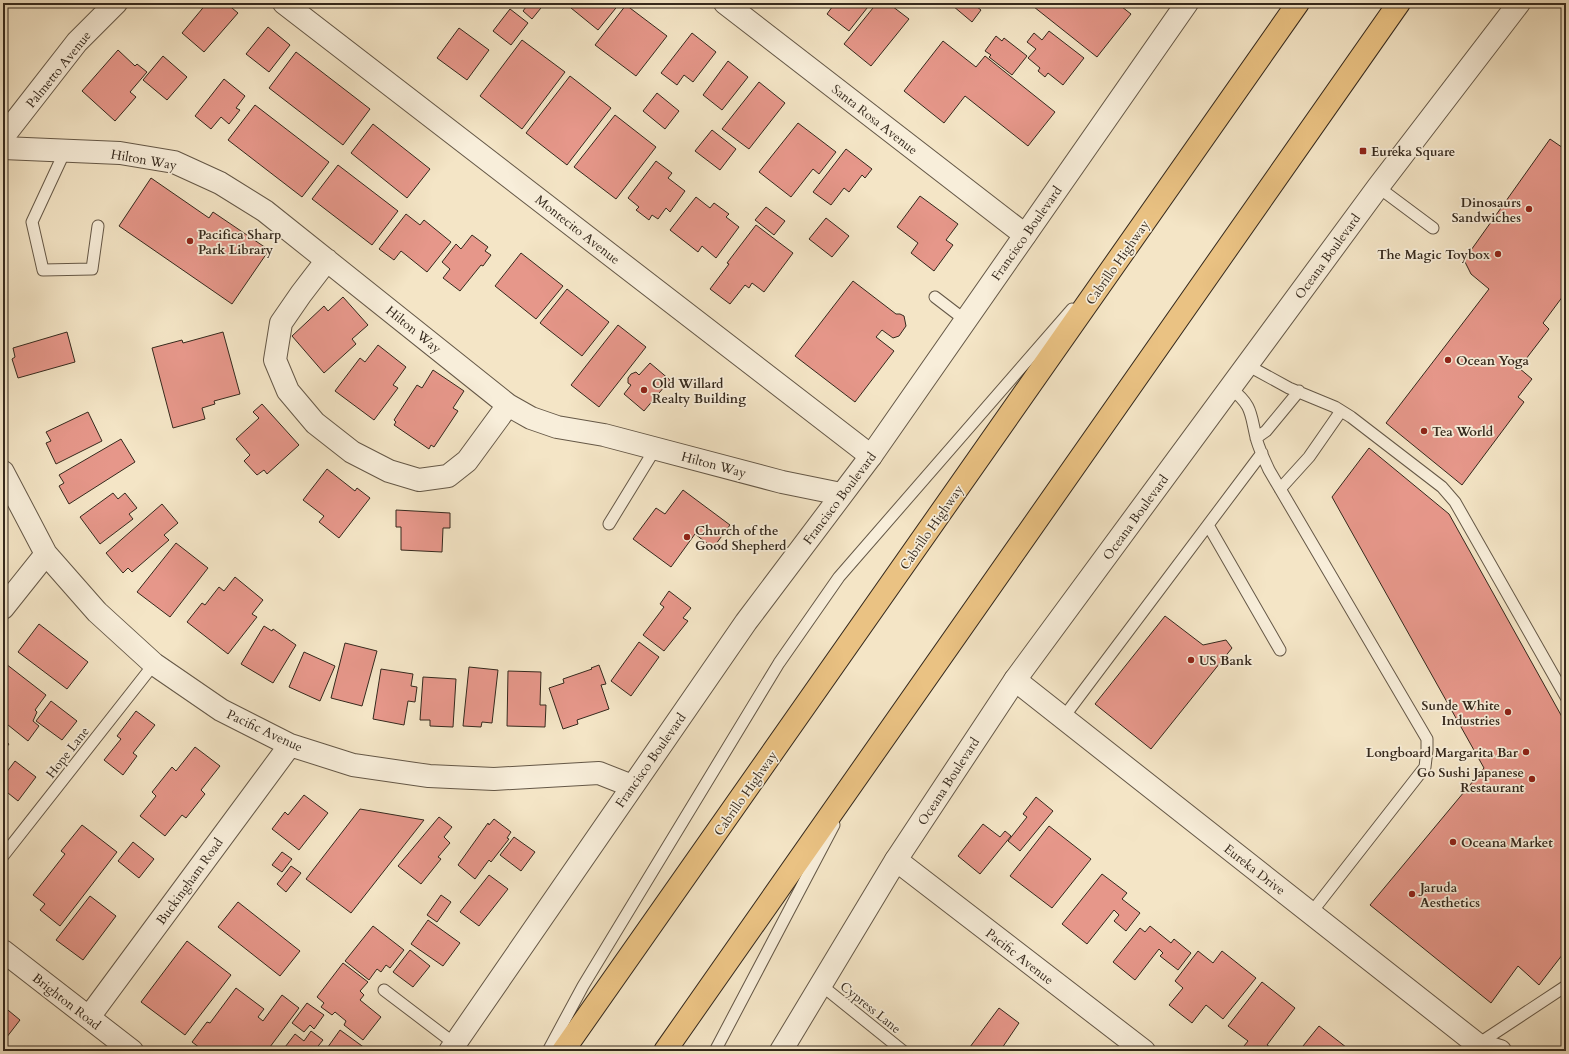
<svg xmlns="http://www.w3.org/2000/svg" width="1569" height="1054" viewBox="0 0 1569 1054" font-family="Cardo,serif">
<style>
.building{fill:#e6978a;stroke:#35291d}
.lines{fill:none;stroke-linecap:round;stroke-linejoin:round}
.service-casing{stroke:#655847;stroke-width:13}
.minor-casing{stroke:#655847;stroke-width:24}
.tertiary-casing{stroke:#655847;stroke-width:24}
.motorway-casing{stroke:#35291d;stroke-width:24}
.service{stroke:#f8eeda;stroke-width:11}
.minor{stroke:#f8eeda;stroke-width:22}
.tertiary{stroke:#f8eeda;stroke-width:22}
.motorway{stroke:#eac283;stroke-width:22}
.poi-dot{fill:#8f2418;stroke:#f8eeda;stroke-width:1.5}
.labels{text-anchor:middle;stroke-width:3.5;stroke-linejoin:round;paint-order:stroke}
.street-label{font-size:13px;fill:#35291d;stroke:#f8eeda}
.poi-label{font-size:13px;font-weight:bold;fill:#35291d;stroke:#f8eeda;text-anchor:start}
</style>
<rect width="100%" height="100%" fill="#f4e5c6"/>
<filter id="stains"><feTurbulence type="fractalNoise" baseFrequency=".005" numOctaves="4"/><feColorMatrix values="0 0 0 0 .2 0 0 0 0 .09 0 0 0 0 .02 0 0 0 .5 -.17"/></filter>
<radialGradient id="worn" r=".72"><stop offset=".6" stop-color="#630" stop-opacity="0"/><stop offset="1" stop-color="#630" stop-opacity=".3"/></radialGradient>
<path class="building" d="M207,3L212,7L215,3H226L238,13L204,52L182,33Z
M529,3H545L532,19L523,11Z
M576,3H620L598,30L571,8Z
M835,3H871L849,31L827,14Z
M877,3H888L909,19L871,66L844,44Z
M956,3H972L981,10L972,22L953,6Z
M1029,3H1117L1131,14L1097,57Z
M626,5L667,36L636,76L595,45Z
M510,9L528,23L511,45L493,31Z
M268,27L290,45L269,72L246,54Z
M459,28L489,50L467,80L437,58Z
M1049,31L1084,58L1063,85L1048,73L1045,77L1038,71L1040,68L1028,58L1036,49L1027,42L1034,33L1042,40Z
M692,33L716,52L693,82L684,75L677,85L661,73Z
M996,36L1002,41L1004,38L1027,56L1012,75L989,57L991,55L985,51Z
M522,40L565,72L522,129L480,96Z
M943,41L976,67L985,56L1055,112L1028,146L965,96L944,123L904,91Z
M118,50L135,66L137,64L147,72L130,92L136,97L115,121L82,91Z
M296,52L370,109L343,145L269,88Z
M163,56L187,77L167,100L143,80Z
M728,61L748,77L722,110L703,95Z
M570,76L611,108L567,165L526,133Z
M224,79L245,96L236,108L240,110L229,124L221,117L211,129L195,116Z
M759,82L785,103L749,149L722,129Z
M657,93L679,111L665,129L643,111Z
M255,105L329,162L302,197L228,140Z
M615,115L656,147L616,199L574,167Z
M798,123L836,152L819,174L813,169L791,197L759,172Z
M373,124L430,169L407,198L351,153Z
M712,130L736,149L720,170L695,151Z
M1550,139L1566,150L1564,159L1566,161V292L1543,323L1549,329L1519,368L1532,379L1518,397L1524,402L1462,485L1386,423L1489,289L1471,274L1464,260Z
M846,149L872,169L865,178L862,175L849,192L844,188L831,205L813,192Z
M656,161L672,173L668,178L685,191L670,212L666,208L658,219L652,215L649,220L636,210L639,207L628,198Z
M338,165L398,211L372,245L312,199Z
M151,178L209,218L213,212L269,250L232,304L119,226Z
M920,196L958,224L946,240L953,245L934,271L911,253L918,243L897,227Z
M696,197L710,208L714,203L729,214L726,217L739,227L716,258L702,246L698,252L670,230Z
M766,207L785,221L774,235L755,220Z
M406,214L420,225L424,220L451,242L427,272L401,251L394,260L379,249Z
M826,218L849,236L832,257L809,239Z
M756,225L793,253L764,292L752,283L749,288L745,285L730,304L710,289L729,264L727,263Z
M472,235L488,247L485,251L491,255L483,266L481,265L460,291L443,278L450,269L442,262L456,244L461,249Z
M521,253L563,286L536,319L495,286Z
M853,281L896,314H900L904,316L906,326L899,336L893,338L882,330L876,337L894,351L855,402L795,356Z
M567,289L609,322L582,356L540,323Z
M343,297L368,325L352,339L356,344L324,373L292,336L324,306L328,311Z
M618,325L646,347L599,407L571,385Z
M67,332L75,362L18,378L12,359L15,357L13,348Z
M223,332L240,394L214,401L215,404L202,408L205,419L173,428L152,348L182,340L183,343Z
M378,345L406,367L393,385L398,388L374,420L335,391L360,358L365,362Z
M650,363L670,380L644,411L624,394L631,385L628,383V378L631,374L636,372L639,375Z
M433,370L464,391L453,408L458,411L434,447L431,445L429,449L394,425L396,422L394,420L417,385L422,388Z
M262,404L299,445L267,474L264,470L257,475L244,461L250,455L236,439L259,418L253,412Z
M88,412L102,441L56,464L46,443L51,441L46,432Z
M121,439L135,462L69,504L59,486L64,483L59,475Z
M1369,448L1449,514L1566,724V950L1539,985L1518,966L1491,1003L1370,905L1484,768L1332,497Z
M327,469L355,491L357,488L370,498L339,538L319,522L324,516L303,500Z
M683,490L730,525L713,548L695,534L671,567L633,539L656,508L665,514Z
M113,493L118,499L125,493L137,508L129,514L133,519L100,544L80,517Z
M162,504L178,523L164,535L169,540L132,572L128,568L123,573L106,553Z
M396,510L450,513V528H443L442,552L401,550V527H396Z
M176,543L208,568L170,617L137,592Z
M235,577L263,600L252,614L257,617L228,654L187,622L202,603L205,605L219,587L224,591Z
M669,591L691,608L683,618L688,621L664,651L643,635L664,607L660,604Z
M1165,616L1203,645L1226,640L1232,648L1151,749L1095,704Z
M39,624L88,662L67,689L18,652Z
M264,626L272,631L273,629L296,645L273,683L241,664Z
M639,642L659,657L631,696L611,681Z
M345,643L377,651L362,706L331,698Z
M304,652L335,666L320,701L289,687Z
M6,664L46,695L35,710L37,712L33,721L39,726L28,741L3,721V668Z
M599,665L606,684L601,685L609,709L577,720L578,724L563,729L549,688L564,683L563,679L592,669L591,668Z
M469,667L498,670L492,723L482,722L481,727L463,726Z
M381,669L413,674L411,686L417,687L415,702L408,701L404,725L373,719Z
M508,671L541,672L540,705H546L545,727L507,726Z
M423,677L456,679L453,727L430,726V720H420Z
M51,701L77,721L62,740L36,721Z
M136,711L155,725L133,753L137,756L123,775L104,760L121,739L117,736Z
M3,740L9,744L3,752Z
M195,747L220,766L201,790L205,794L186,818L182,815L165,836L140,816L156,796L152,792L172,767L176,771Z
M15,761L36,777L18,801L3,789V777Z
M304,795L328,813L299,850L272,829L285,812L288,815Z
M1036,797L1053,811L1020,851L1008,841L1027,817L1023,814Z
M360,809L424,820L351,913L306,879Z
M439,817L452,827L444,837L450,843L438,857L441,859L421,884L398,866Z
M494,819L511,832L507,838L509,839L491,862L489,860L475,879L458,865L488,823L489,825Z
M983,824L1000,837L1005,831L1011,836L980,874L958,856Z
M82,825L117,852L60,926L40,910L45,904L33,895L65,854L61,851Z
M1049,826L1091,859L1052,908L1010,876Z
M514,837L535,852L521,871L500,855Z
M133,842L154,859L139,878L118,861Z
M282,852L292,859L282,872L272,865Z
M291,866L301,873L286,892L277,884Z
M1102,874L1127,893L1122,899L1140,913L1126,931L1114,921L1119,915L1114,910L1087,944L1062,924Z
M489,875L508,889L479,926L460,912Z
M441,895L451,902L437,922L427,915Z
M90,896L116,916L83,960L56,940Z
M238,902L300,951L280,976L218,927Z
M428,920L460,943L443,966L411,944Z
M373,926L404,950L390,968L386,965L381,972L377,969L369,980L345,961Z
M1150,926L1171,943L1174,939L1191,953L1178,970L1160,956L1163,953L1159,949L1135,980L1113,962L1140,928L1145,932Z
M187,941L231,975L185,1035L141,1002Z
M410,950L430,966L413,987L393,972Z
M1198,951L1213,963L1222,951L1256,978L1223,1019L1206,1005L1192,1023L1169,1005L1183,988L1175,981Z
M343,963L368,982L360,991L364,995L360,1000L381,1017L363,1040L344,1025L346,1021L335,1012L332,1015L321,1007L324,1003L317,997Z
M1262,982L1295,1008L1267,1045L1273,1049L1272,1051H1240L1248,1041L1228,1026Z
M236,988L264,1009L258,1017L263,1021L282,995L299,1008L267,1051H249L247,1049L245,1051H204L192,1042L207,1022L210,1023Z
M307,1003L324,1015L314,1029L310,1025L304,1032L292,1023Z
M3,1006L20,1020L3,1042Z
M999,1008L1019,1023L1000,1051H967Z
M1319,1026L1351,1051H1299Z
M340,1030L369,1051H325Z
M311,1031L323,1040L314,1051H282L295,1034L304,1041Z
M56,1047L61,1051H52Z"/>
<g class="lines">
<g class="service-casing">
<path id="service" d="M65,151L32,222L43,270L92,269L98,226
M1378,187L1433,228
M935,297L965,320
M1247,365L1289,388L1335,407L1351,417L1442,487L1455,502L1566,697
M1230,388C1254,406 1250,415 1257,441C1260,451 1265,461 1269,470L1427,739V750L1425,767L1311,913
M1256,438L1266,431L1299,391
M1280,489L1309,457L1341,411
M609,524L655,449
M1208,525L1280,650
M1063,718L1262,453
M3,856L154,664
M821,985L903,1051
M384,990L455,1044
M1478,1044L1566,986
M548,1051L583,986L779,663L839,577L1072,309
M715,1051L834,825"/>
</g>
<g class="minor-casing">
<path id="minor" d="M284,3L871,456
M725,3L1025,235
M3,148L120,153L174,162L220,183L265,211L508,405L531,418L557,427L604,435L782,482L841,494
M327,260L301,294L281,323L275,360L288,391L315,423L352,452L389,471L419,480L448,476L467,461L508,405
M3,472L46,554L97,612L154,664L221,710L290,745L353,765L429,776L494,779L599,773L632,786
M3,608L46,554
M1015,680L1477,1044L1500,1051
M896,860L1144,1051
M3,951L132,1051
M89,1017L290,745"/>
</g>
<g class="tertiary-casing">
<path id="tertiary" d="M3,137L77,42L116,3
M450,1051L746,622L871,456L1187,3
M781,1051L896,860L1015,680L1378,187L1519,3"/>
</g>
<g class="motorway-casing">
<path id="motorway" d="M563,1051L1298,3
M665,1051L1399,3"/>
</g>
<use href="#service" class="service"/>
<use href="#minor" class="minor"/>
<use href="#tertiary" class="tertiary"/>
<use href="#motorway" class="motorway"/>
</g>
<g class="poi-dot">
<rect x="1359" y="147" width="8" height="8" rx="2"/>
<circle cx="1529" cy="209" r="4"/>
<circle cx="190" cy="241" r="4"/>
<circle cx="1498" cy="254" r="4"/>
<circle cx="1448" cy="360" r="4"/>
<circle cx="644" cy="390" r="4"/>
<circle cx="1424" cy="431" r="4"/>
<circle cx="687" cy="537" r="4"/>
<circle cx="1191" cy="660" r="4"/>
<circle cx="1508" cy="712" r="4"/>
<circle cx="1526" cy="752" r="4"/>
<circle cx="1532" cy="779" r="4"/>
<circle cx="1453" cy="842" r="4"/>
<circle cx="1412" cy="894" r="4"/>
</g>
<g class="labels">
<g class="street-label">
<text transform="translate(58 69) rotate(-51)" y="5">Palmetto Avenue</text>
<text transform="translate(875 119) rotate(38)" y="5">Santa Rosa Avenue</text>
<text transform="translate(144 159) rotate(10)" y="5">Hilton Way</text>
<text transform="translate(578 229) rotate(38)" y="5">Montecito Avenue</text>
<text transform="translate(1026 233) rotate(-55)" y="5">Francisco Boulevard</text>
<text transform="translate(1327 256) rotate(-54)" y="5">Oceana Boulevard</text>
<text transform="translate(1117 262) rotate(-55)" y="5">Cabrillo Highway</text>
<text transform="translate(414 329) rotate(39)" y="5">Hilton Way</text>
<text transform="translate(714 464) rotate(15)" y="5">Hilton Way</text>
<text transform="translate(839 498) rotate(-53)" y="5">Francisco Boulevard</text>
<text transform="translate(1135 517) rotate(-54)" y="5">Oceana Boulevard</text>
<text transform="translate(931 527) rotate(-55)" y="5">Cabrillo Highway</text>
<text transform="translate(265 730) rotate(25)" y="5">Pacific Avenue</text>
<text transform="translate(67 752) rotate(-52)" y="5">Hope Lane</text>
<text transform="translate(650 760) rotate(-55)" y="5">Francisco Boulevard</text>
<text transform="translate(948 781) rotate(-57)" y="5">Oceana Boulevard</text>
<text transform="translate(745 793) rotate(-55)" y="5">Cabrillo Highway</text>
<text transform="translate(1255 869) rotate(38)" y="5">Eureka Drive</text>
<text transform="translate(189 881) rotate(-54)" y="5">Buckingham Road</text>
<text transform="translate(1020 956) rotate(38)" y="5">Pacific Avenue</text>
<text transform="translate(67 1001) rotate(38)" y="5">Brighton Road</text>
<text transform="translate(871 1007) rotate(39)" y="5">Cypress Lane</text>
</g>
<g class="poi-label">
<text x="1371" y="156">Eureka Square</text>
<text x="1521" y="207" text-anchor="end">Dinosaurs<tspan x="1521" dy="15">Sandwiches</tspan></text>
<text x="198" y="239">Pacifica Sharp<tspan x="198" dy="15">Park Library</tspan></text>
<text x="1490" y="259" text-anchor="end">The Magic Toybox</text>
<text x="1456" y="365">Ocean Yoga</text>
<text x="652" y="388">Old Willard<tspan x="652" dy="15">Realty Building</tspan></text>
<text x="1432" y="436">Tea World</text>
<text x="695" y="535">Church of the<tspan x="695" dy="15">Good Shepherd</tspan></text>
<text x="1199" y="665">US Bank</text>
<text x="1500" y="710" text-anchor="end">Sunde White<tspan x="1500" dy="15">Industries</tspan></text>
<text x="1518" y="757" text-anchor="end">Longboard Margarita Bar</text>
<text x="1524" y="777" text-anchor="end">Go Sushi Japanese<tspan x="1524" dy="15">Restaurant</tspan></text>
<text x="1461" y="847">Oceana Market</text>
<text x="1420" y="892">Jaruda<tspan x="1420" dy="15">Aesthetics</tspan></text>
</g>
</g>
<rect width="1569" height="1054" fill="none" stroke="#f4e5c6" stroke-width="16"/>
<rect x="4" y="4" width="1561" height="1046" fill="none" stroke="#35291d" stroke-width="2"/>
<rect x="8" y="8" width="1553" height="1038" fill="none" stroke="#35291d"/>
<rect width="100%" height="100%" filter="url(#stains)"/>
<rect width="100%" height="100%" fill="url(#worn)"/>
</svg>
